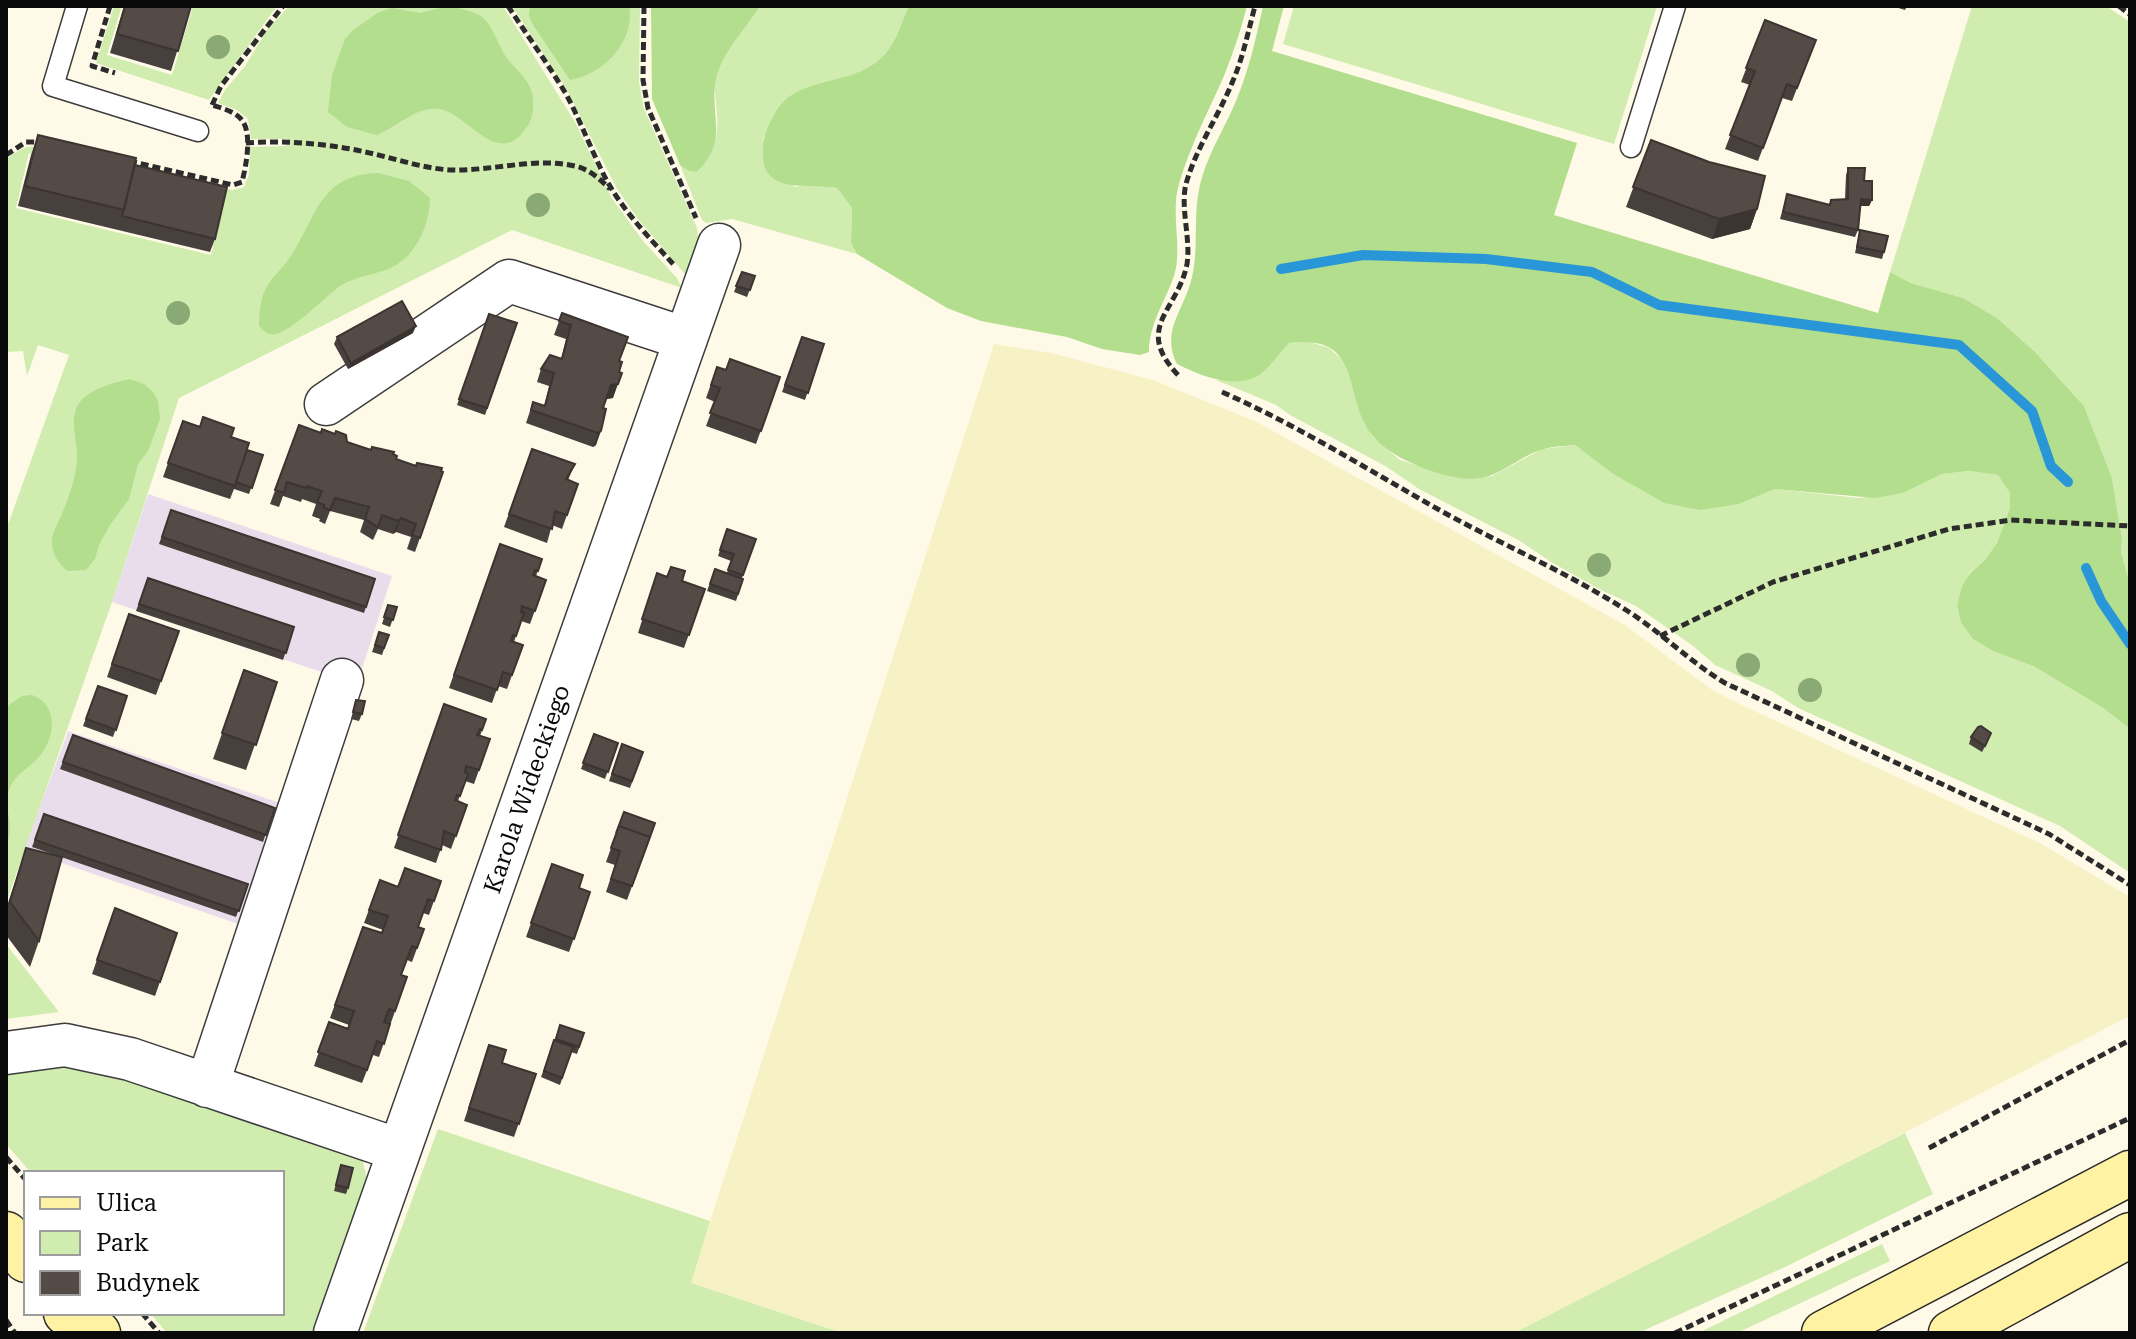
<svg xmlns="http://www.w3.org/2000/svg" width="2136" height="1339" viewBox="0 0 2136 1339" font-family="'Roboto Serif',serif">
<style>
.industrial{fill:#e9ddeb}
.farmland{fill:#f7f2c6}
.green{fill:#d0ecaf}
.forest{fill:#b3de8d}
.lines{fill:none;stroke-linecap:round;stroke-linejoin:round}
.stream{stroke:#2996d8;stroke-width:10}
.lane-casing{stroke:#3d3d3d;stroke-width:23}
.street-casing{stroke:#3d3d3d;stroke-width:45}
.secondary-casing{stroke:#2c2c2c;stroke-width:47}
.path{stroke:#2c2c2c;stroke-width:5;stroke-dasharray:8 4;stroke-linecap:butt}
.lane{stroke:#fff;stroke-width:20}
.street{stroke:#fff;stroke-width:42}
.secondary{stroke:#fff3a3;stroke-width:44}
.tree{fill:#89a975}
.wall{fill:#48403c}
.shaded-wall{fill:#3b3431}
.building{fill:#544b46;stroke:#3b3431;stroke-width:2}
.labels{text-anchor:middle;stroke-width:8;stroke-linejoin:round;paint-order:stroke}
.street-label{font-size:24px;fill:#0a0a0a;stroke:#fff}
</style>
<rect width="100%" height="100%" fill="#fffae8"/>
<path class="industrial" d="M148,494L392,576L357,684L112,602Z
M68,731L283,804L244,926L24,850Z"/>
<path class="farmland" d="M994,344L1052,353L1153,380L1255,421L1625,625L1711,689L1731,700L2040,843L2130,897V1016L1538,1323L1514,1333H842L690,1283Z"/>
<path class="green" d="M114,6H122L107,55L172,75L193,6H277L209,100L96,63Z
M289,6H503L575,122L611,197L643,241L677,278L682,288L512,230L179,398L112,602L6,903V530L69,355L38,345L27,376L23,351L6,352V159C31,141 36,143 61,159L29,153L16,208L211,255L224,199L171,185V176L232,190L244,187L249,174L250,147L286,146L288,139H251L248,119L237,110L218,103L225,90L245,66L267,30Z
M512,6H640L639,82L644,109L697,228C700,247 695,262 690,280L638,219L617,189L567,90Z
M760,6H909C900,25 896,45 879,60C849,86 806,76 779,106C771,115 768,129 763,140L794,187L812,184L837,188L852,208L851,243L857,254L732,219L706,223L702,220L680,165L689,171L697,172C712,158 719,134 717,114C716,100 713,89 717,76C724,50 746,29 760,6Z
M1294,6H1657L1614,144L1283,44Z
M1972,6H2106L2130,22V584L2121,552L2122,537L2112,478L2084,406L2035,352L1997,318L1963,298L1911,283L1890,272Z
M1307,341L1329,348L1344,361L1352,380L1364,423L1373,437L1400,460L1452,477L1470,478L1492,476L1542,449L1575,445L1613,474L1664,503L1739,504L1775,489L1859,498L1903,493L1942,474L1969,471L1998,475L2010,493V508L1997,543L1984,561L1970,572L1957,606L1961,623L1973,639L1993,651L2035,667L2103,708L2130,729V873L2060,826L1798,708L1772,691L1715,665L1693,646L1636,606L1601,590L1551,562L1520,541L1419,489L1387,467L1290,415L1276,405L1216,380L1249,379L1289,343Z
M6,944L59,1012L6,1019Z
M74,1064L101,1067L362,1157L367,1180L365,1192L314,1333H167L150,1313H282V1173H31L6,1144V1075L22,1067Z
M438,1129L710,1221L691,1283L842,1333H363Z
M1905,1133L1933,1194L1785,1267L1638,1333H1514Z
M1882,1244L1890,1261L1737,1333H1698Z"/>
<path class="forest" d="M448,6C484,13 486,15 501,48C508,65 528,75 532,93C535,105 533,119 526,128C497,171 467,111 438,109C415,107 397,127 377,135L347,127L328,112L332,75L345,39L353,30L379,12L392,8L420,13Z
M530,6H629C636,41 603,75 570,80L533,25L529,16Z
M651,6H760C746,29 724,50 717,76C707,111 731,139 697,172L689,171L680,165L652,99Z
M909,6H1247C1241,30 1233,53 1224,76C1208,112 1190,146 1179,184C1170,214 1183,247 1174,276C1165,302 1149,324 1149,352L1140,355L1102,349L1067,337L981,321L947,308L857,254L851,243L852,208L837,188C808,182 760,197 763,149C763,137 768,125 774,114C797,74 848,88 880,59C896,45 900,25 909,6Z
M1263,6H1284L1272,51L1577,143L1554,215L1878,313L1890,272L1911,283L1963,298L1997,318L2035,352L2084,406L2112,478L2122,538L2121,552L2130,584V729L2103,708L2035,667L1993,651L1973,639L1961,623L1957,606L1962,586L1971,572L1984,561L1997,543L2010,508V493L1998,475L1969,471L1942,474L1903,493L1875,498L1775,489L1739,504L1700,510L1664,503L1613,474L1575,445C1565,446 1554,446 1544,449C1510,459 1496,486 1453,477C1426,471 1390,457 1372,435C1342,397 1365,333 1289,343C1280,352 1272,364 1263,372C1239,392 1201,376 1177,364C1160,331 1185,309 1192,277C1200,243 1191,208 1203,174C1211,149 1226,125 1236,101C1249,70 1256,38 1263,6Z
M378,173L409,181L430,198C430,220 420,246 403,260C384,276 360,273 340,286C325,297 291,332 275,334C268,336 264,331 259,326C260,275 276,284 297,246C319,207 325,175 378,173Z
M130,379L144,384L153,392L158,401L160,419L148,451L138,464L129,499L110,525L99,545L95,559L86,570L67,571C60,564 53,556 52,545C51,533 57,526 61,516C68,500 75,480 77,462C79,443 67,419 80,402C92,388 113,383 130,379Z
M32,695C57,704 56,733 42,753C32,767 14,774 9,790C2,810 16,820 6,846V707L22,696Z"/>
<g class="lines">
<path class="stream" d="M1281,269L1363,255L1486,259L1592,272L1659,305L1959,345L2032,411L2051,466L2068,482
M2086,568L2101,601L2130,644"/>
<g class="lane-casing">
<path id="lane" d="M77,6L53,86L198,131
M1631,147L1675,6"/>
</g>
<g class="street-casing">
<path id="street" d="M326,404L509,281L686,339
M6,1053L65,1045L130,1059L399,1150
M207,1086L342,680
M335,1333L719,245"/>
</g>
<g class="secondary-casing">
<path id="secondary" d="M6,1234L26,1260
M66,1313L98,1333
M1824,1333L2130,1173
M1951,1333L2130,1235"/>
</g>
<path class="path" d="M110,6L92,66L115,73
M508,6C527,35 548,64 566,94C579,118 588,142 600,167C617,205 647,235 674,265
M644,6L643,80L648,108L696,218
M2119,6L2129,14
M212,105L221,86L283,6
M246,143C289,140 333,144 374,154C400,160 426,169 452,170C493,171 535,157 575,166C589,169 600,179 610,189
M6,155L26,142H41
M129,161L233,185L242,182C246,166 253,132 241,119C234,111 221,108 212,105
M1178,375C1133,327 1178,311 1187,264C1191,239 1180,207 1186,184C1196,148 1218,117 1232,83C1243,58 1248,32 1255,6
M1222,392C1299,426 1370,471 1443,512C1503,545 1568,573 1626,610C1661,632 1690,662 1725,683L2049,834L2130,885
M1660,636L1773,582L1949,529L2011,520L2130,526
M1929,1148L2130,1040
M6,1157L26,1180
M142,1313L159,1333
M6,1320L15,1333
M1675,1333L2130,1118"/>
<use href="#lane" class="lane"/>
<use href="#street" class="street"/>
<use href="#secondary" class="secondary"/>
</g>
<g class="tree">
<circle cx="218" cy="47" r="12"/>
<circle cx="538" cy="205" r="12"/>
<circle cx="178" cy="313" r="12"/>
<circle cx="1599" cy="565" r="12"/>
<circle cx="1748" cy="665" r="12"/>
<circle cx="1810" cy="690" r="12"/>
</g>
<path class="wall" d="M124,6H191L171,71L110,53Z
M1892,6H1907L1905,10Z
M1765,20L1816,40L1792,101L1782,98L1758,161L1725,149L1750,85L1741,82Z
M38,135L135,165L215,239L210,252L18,206L31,155Z
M1651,140L1757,209L1750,229L1712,239L1626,207Z
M1848,168L1864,181L1872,200L1869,206H1860L1858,230L1855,237L1780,219L1787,194L1830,205L1831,200L1845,199L1846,175Z
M1860,230L1884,252L1882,259L1855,253Z
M742,272L755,276L747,297L734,292Z
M562,313L619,361L613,398L606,399L603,408L596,445L593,447L526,423L533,402L544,406L549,386L537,382L541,369L561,359L566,339L554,335Z
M489,314L517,323L485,415L457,405Z
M413,333L348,369L334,344L337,337Z
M802,337L824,344L805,400L782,392Z
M717,367L726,370L780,377L756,444L706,426L715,402L706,398Z
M183,421L231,437L247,450L263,455L249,494L234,489L230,499L163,477Z
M299,425L370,450L393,455L396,459L416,466L443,472L415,552L407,549L411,537L396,532L393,534L378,529L373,540L360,532L364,520L330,511L325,524L319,521L320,519L312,516L316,504L302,499L301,502L283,496L279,507L270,504Z
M532,449L575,464L568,480L578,484L562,529L552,525L547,543L504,527Z
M171,510L375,579L364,613L159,544Z
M727,529L756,539L742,578L743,579L736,601L707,591L715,569L727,573L731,561L718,556Z
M500,544L542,559L536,576L546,580L530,624L521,621L514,642L523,645L507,689L498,686L492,703L449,688Z
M657,573L705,589L684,648L638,633Z
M148,578L294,627L283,660L136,611Z
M388,605L397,607L390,627L382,624Z
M129,614L179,631L156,695L107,677Z
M379,632L389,635L382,655L372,652Z
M244,670L277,682L246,770L213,759Z
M98,686L127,696L113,737L83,726Z
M356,700L362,714L359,721L351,719Z
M444,704L486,719L480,736L490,739L474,784L465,781L458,801L467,805L451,849L442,845L436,863L394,848Z
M594,734L618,743L605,779L581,769Z
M73,735L275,808L263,842L60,769Z
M1971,737L1989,739L1982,752L1969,744Z
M622,744L643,752L630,788L609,781Z
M624,812L645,851L627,900L606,892L615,865L606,862Z
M44,814L248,884L236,917L32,847Z
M26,848L39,941L30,967L6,935V909Z
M552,864L579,888L590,892L569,952L526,937Z
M380,880L398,887L441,881L429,915L423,913L418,927L424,929L412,962L407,960L401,975L407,977L379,1057L373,1055L362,1083L314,1066L329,1022L348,1028L349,1025L330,1018L363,927L382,933L383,930L364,923Z
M115,908L177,933L155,996L92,974Z
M560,1025L584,1033L577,1054L571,1052L560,1085L541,1077Z
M489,1045L502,1063L536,1074L514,1137L464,1121Z
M341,1165L348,1188L346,1194L334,1191Z"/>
<path class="shaded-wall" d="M1861,199L1872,200L1869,206H1858Z
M1757,209L1750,229L1712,239L1719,219Z
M416,326L413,333L348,369L351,363Z
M618,384L613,398L606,399L611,385Z
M601,431L596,445L593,447L598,433Z
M401,518L396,532L393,534L398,521Z"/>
<path class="building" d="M125,6H191L178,51L117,34Z
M1765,20L1816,40L1797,88L1787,84L1763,148L1730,135L1755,71L1746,68Z
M38,135L136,158L124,210L25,186Z
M1651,140L1709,162L1765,176L1757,209L1719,219L1633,187Z
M135,165L227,187L215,239L122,216Z
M1848,168H1865L1864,181H1872V200L1861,199L1858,230L1783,212L1787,194L1830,205L1831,200L1848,199Z
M1860,230L1888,236L1884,252L1857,247Z
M742,272L755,276L750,290L736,286Z
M402,301L416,326L351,363L337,337Z
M562,313L628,337L619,361L622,362L619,372L622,373L618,384L611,385L603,408L606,409L601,431L598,433L531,410L533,402L545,406L554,373L541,369L550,355L562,359L571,325L559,321Z
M489,314L517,323L487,408L459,399Z
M802,337L824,344L808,393L785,385Z
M730,359L780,377L761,431L710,413L720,388L711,385L717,367L726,370Z
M203,417L234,428L231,437L249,443L235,486L168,463L183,421L200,427Z
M299,425L321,433L322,429L335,434L336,431L346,435L347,442L371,450L372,447L394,452L393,454L397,456L396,459L416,466L417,463L442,468L441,471L443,472L420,538L412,535L416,524L401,518L398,521L382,515L378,527L365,519L369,507L335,498L330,510L324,508V505L317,502L322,491L307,486L306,488L287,482L284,493L275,490Z
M532,449L575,464L566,479L578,484L567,515L555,511L552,529L509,514Z
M247,450L263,455L252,488L236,482Z
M171,510L375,579L366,607L162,537Z
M727,529L756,539L743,575L728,570L734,554L720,550Z
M500,544L542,559L538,571L535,570L533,575L546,580L535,611L522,606L521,612L524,613L516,636L513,635L511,641L523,645L512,675L503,672L497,690L454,675Z
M671,567L685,571L682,581L705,589L689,635L642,619L657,573L667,577Z
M715,569L743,579L738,594L710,584Z
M148,578L294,627L286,653L139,604Z
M388,605L397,607L393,620L384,617Z
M129,614L179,631L161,681L112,664Z
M379,632L389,635L384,648L375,645Z
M244,670L277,682L256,745L222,733Z
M98,686L127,696L116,730L86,719Z
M356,700L365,701L362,714L353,712Z
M444,704L486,719L482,730L480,729L477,735L490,739L479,770L466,766L465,772L468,774L460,796L457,795L455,800L467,805L456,836L444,831L441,850L398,835Z
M1981,726L1991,733L1985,746L1971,737L1978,727Z
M594,734L618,743L608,772L583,763Z
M73,735L275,808L266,835L63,762Z
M622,744L643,752L632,781L612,774Z
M624,812L655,823L650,837L619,826L616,833Z
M44,814L248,884L239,911L35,840Z
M619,826L650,837L632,886L611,879L620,851L611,848Z
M26,848L62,857L39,941L10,902Z
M552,864L583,875L579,888L590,892L574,939L531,923Z
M405,868L441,881L434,901L428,899L418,927L424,929L417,948L412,946L401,975L407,977L395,1011L389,1009L384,1022L390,1024L384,1044L377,1041L367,1070L318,1052L329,1022L348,1029L354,1011L335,1005L363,927L382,933L388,916L369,910L380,880L398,887Z
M115,908L177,933L160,982L97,960Z
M560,1025L584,1033L579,1047L556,1039Z
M554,1040L573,1047L562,1078L544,1071Z
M489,1045L506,1050L502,1063L536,1074L519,1124L469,1108Z
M341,1165L353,1168L348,1188L336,1185Z"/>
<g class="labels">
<g class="street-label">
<text transform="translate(527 789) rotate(-71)" y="8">Karola Wideckiego</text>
</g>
</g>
<rect width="2136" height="1339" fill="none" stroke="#0a0a0a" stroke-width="16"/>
<rect x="24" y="1171" width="260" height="144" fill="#ffffff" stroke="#9d9d9d" stroke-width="2"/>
<rect x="40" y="1197" width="40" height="12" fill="#fff3a3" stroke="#9d9d9d" stroke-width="2"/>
<text x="96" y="1211" font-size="24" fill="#0a0a0a">Ulica</text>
<rect x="40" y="1231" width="40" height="24" fill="#d0ecaf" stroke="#9d9d9d" stroke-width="2"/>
<text x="96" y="1251" font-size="24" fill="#0a0a0a">Park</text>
<rect x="40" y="1271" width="40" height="24" fill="#544b46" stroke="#9d9d9d" stroke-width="2"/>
<text x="96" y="1291" font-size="24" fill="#0a0a0a">Budynek</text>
</svg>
